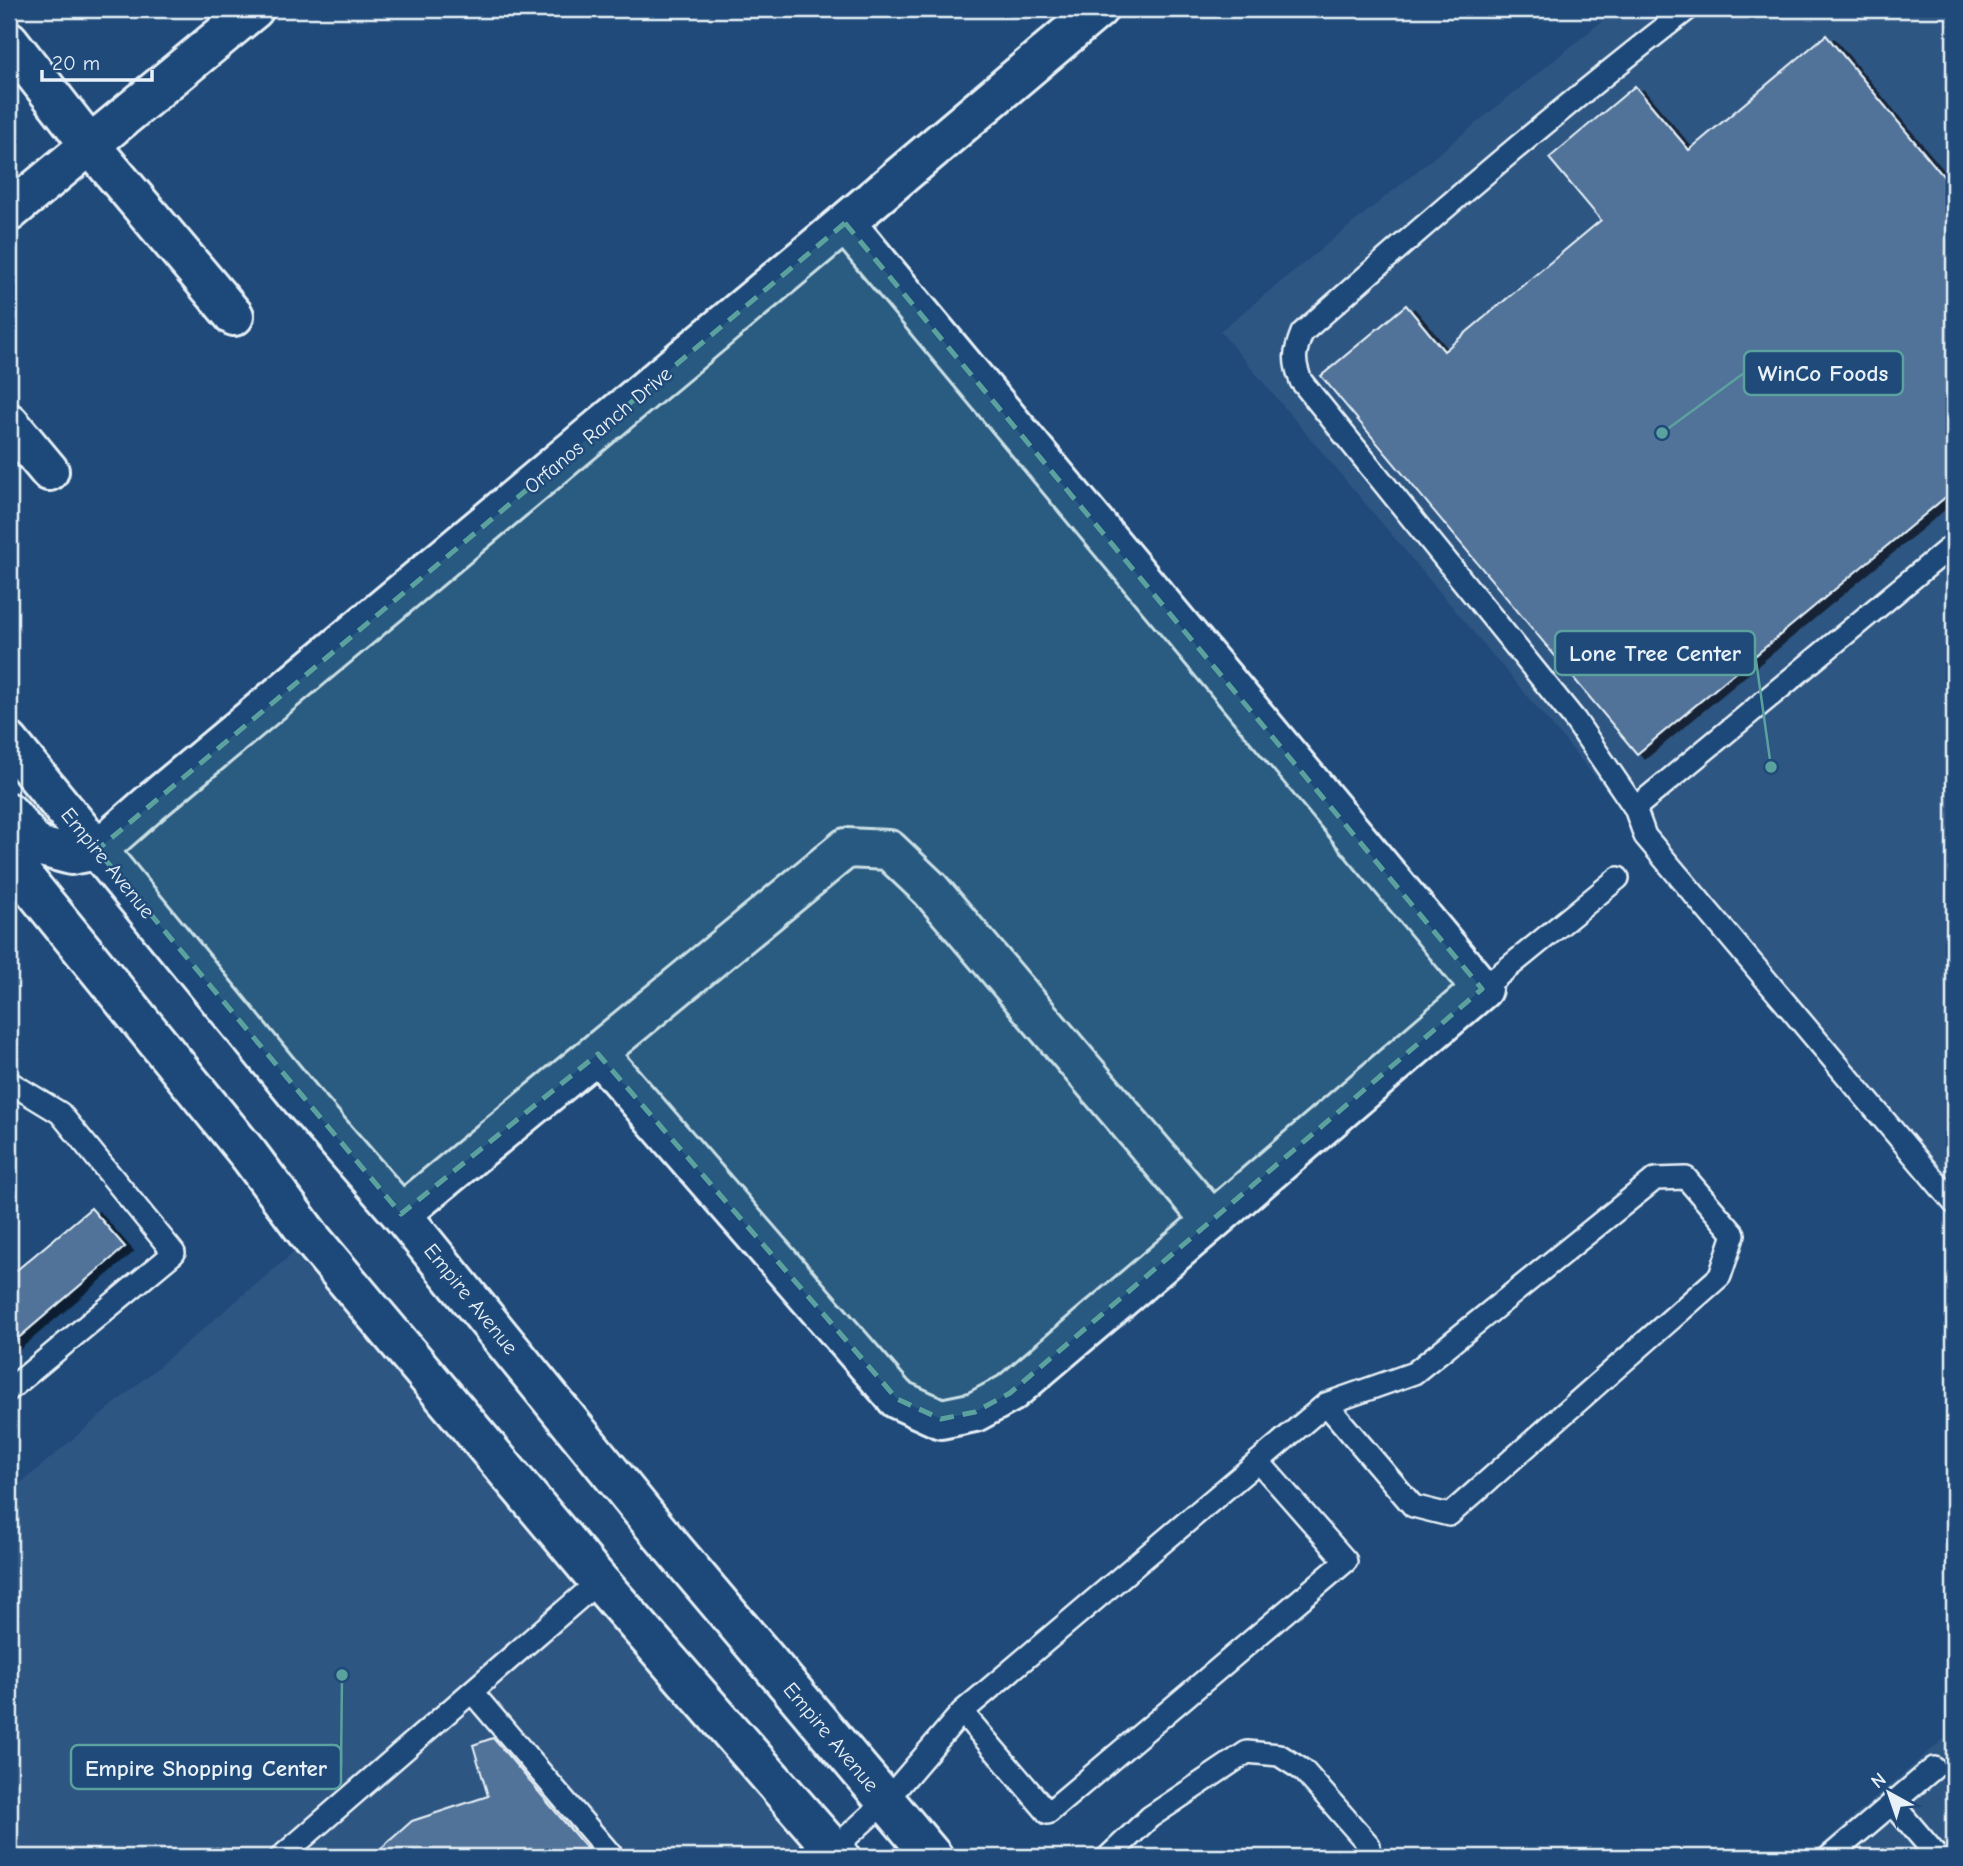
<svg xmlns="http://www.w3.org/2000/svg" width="1963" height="1866" viewBox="0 0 1963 1866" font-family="'Comic Neue',sans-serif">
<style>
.built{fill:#2e5683}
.building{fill:#517399;stroke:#e8f1f8;stroke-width:2;filter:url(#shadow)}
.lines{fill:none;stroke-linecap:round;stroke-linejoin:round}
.service-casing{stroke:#e8f1f8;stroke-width:26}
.minor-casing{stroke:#e8f1f8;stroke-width:44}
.secondary-casing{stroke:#e8f1f8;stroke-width:44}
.service{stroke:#1f4a7a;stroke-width:21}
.minor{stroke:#1f4a7a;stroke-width:38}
.secondary{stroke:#1f4a7a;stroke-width:38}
.marked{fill:#5ba19e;fill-opacity:0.2;stroke:#5ba19e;stroke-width:5;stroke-dasharray:14 9;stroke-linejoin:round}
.labels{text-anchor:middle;stroke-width:5;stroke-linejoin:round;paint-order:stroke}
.street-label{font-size:21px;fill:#e8f1f8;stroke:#1f4a7a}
.leader{fill:none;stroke:#5ba19e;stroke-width:2.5}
.callout-dot{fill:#5ba19e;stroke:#1f4a7a;stroke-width:2.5}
.callout{fill:#1f4a7a;stroke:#5ba19e;stroke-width:2.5}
.callout-label{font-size:23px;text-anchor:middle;font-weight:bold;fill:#e8f1f8}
</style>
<defs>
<filter id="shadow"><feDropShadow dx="8" dy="4.5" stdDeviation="0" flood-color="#0009"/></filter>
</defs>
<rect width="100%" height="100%" fill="#1f4a7a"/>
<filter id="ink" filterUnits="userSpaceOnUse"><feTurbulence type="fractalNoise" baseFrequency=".0143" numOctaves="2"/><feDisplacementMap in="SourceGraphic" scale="14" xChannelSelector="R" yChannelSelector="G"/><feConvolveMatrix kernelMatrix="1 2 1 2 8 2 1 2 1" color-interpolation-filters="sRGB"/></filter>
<g filter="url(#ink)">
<path class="built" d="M1617,9H1954V1203L1220,331Z
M318,1232L822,1857H9V1493Z
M1954,1730V1857H1807Z"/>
<path class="building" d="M1826,35L1954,189V490L1637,754L1321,376L1406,305L1444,351L1601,220L1549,158L1635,86L1689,150Z
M91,1208L125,1247L9,1346V1270L12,1274Z
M493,1738L594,1857H371L412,1821L488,1796L473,1745Z"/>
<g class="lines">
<g class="service-casing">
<path id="service" d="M1688,9C1555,112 1428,221 1302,333C1294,353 1293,361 1301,381L1575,720L1635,808L1645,836L1954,1203
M1635,808L1954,544
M1482,989L1618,878
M9,1082L60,1113L174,1253L9,1390
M472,1692L613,1857
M962,1712L1048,1813L1346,1561L1259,1462
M1892,1803L1938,1857
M828,1854L885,1802L962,1712L1326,1404L1414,1373L1655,1179L1686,1178L1734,1234L1720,1276L1449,1515L1413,1506L1326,1404
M281,1857L599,1581
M1108,1857L1150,1817L1247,1752L1279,1755L1304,1771L1369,1845
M1829,1857L1934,1768"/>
</g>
<g class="minor-casing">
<path id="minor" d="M9,41L90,145L234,316
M9,212L254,9
M9,423L49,471
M97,850L154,800L845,223L1098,9
M598,1054L897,1399L941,1419L975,1412L1010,1393L1212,1221
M401,1214L846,848L889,850L931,890L1212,1221L1482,989L845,223"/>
</g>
<g class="secondary-casing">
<path id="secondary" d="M9,742L302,1100L401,1214L654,1526L933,1857
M9,813L37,846L71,855L97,850
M9,859L249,1155L311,1238L599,1581L840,1857"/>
</g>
<use href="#service" class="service"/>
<use href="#minor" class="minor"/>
<use href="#secondary" class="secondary"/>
</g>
</g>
<path class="marked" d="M845,223L1482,989L1010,1393L975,1412L941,1419L897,1399L598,1054L401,1214L97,850Z"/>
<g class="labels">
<g class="street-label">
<text transform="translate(598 430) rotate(-40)" y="7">Orfanos Ranch Drive</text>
<text transform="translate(108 863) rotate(51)" y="7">Empire Avenue</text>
<text transform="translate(471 1299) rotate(51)" y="7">Empire Avenue</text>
<text transform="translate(831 1737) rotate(50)" y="7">Empire Avenue</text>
</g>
</g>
<path class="leader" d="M1662 433L1744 373M1771 767L1755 653M342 1675L341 1767"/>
<g class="callout-dot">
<circle cx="1662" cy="433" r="7"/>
<circle cx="1771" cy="767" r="7"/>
<circle cx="342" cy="1675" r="7"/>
</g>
<g class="callout">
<rect x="1744" y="351" width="159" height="44" rx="7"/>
<rect x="1555" y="631" width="200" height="44" rx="7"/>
<rect x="71" y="1745" width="270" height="44" rx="7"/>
</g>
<g class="callout-label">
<text x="1823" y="381">WinCo Foods</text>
<text x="1655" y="661">Lone Tree Center</text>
<text x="206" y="1776">Empire Shopping Center</text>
</g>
<rect width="1963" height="1866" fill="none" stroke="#1f4a7a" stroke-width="35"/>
<rect x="18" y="18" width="1928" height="1831" fill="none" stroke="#e8f1f8" stroke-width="2.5" filter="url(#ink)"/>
<g transform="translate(1889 1793) rotate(320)" stroke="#1f4a7a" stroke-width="5" paint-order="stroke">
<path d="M0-5L12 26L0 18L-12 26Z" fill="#e8f1f8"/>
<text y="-10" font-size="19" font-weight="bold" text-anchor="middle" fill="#e8f1f8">N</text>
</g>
<path d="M42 70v10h110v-10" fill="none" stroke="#e8f1f8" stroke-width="3.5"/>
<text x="52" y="70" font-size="21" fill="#e8f1f8" stroke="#1f4a7a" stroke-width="5" paint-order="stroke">20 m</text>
</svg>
